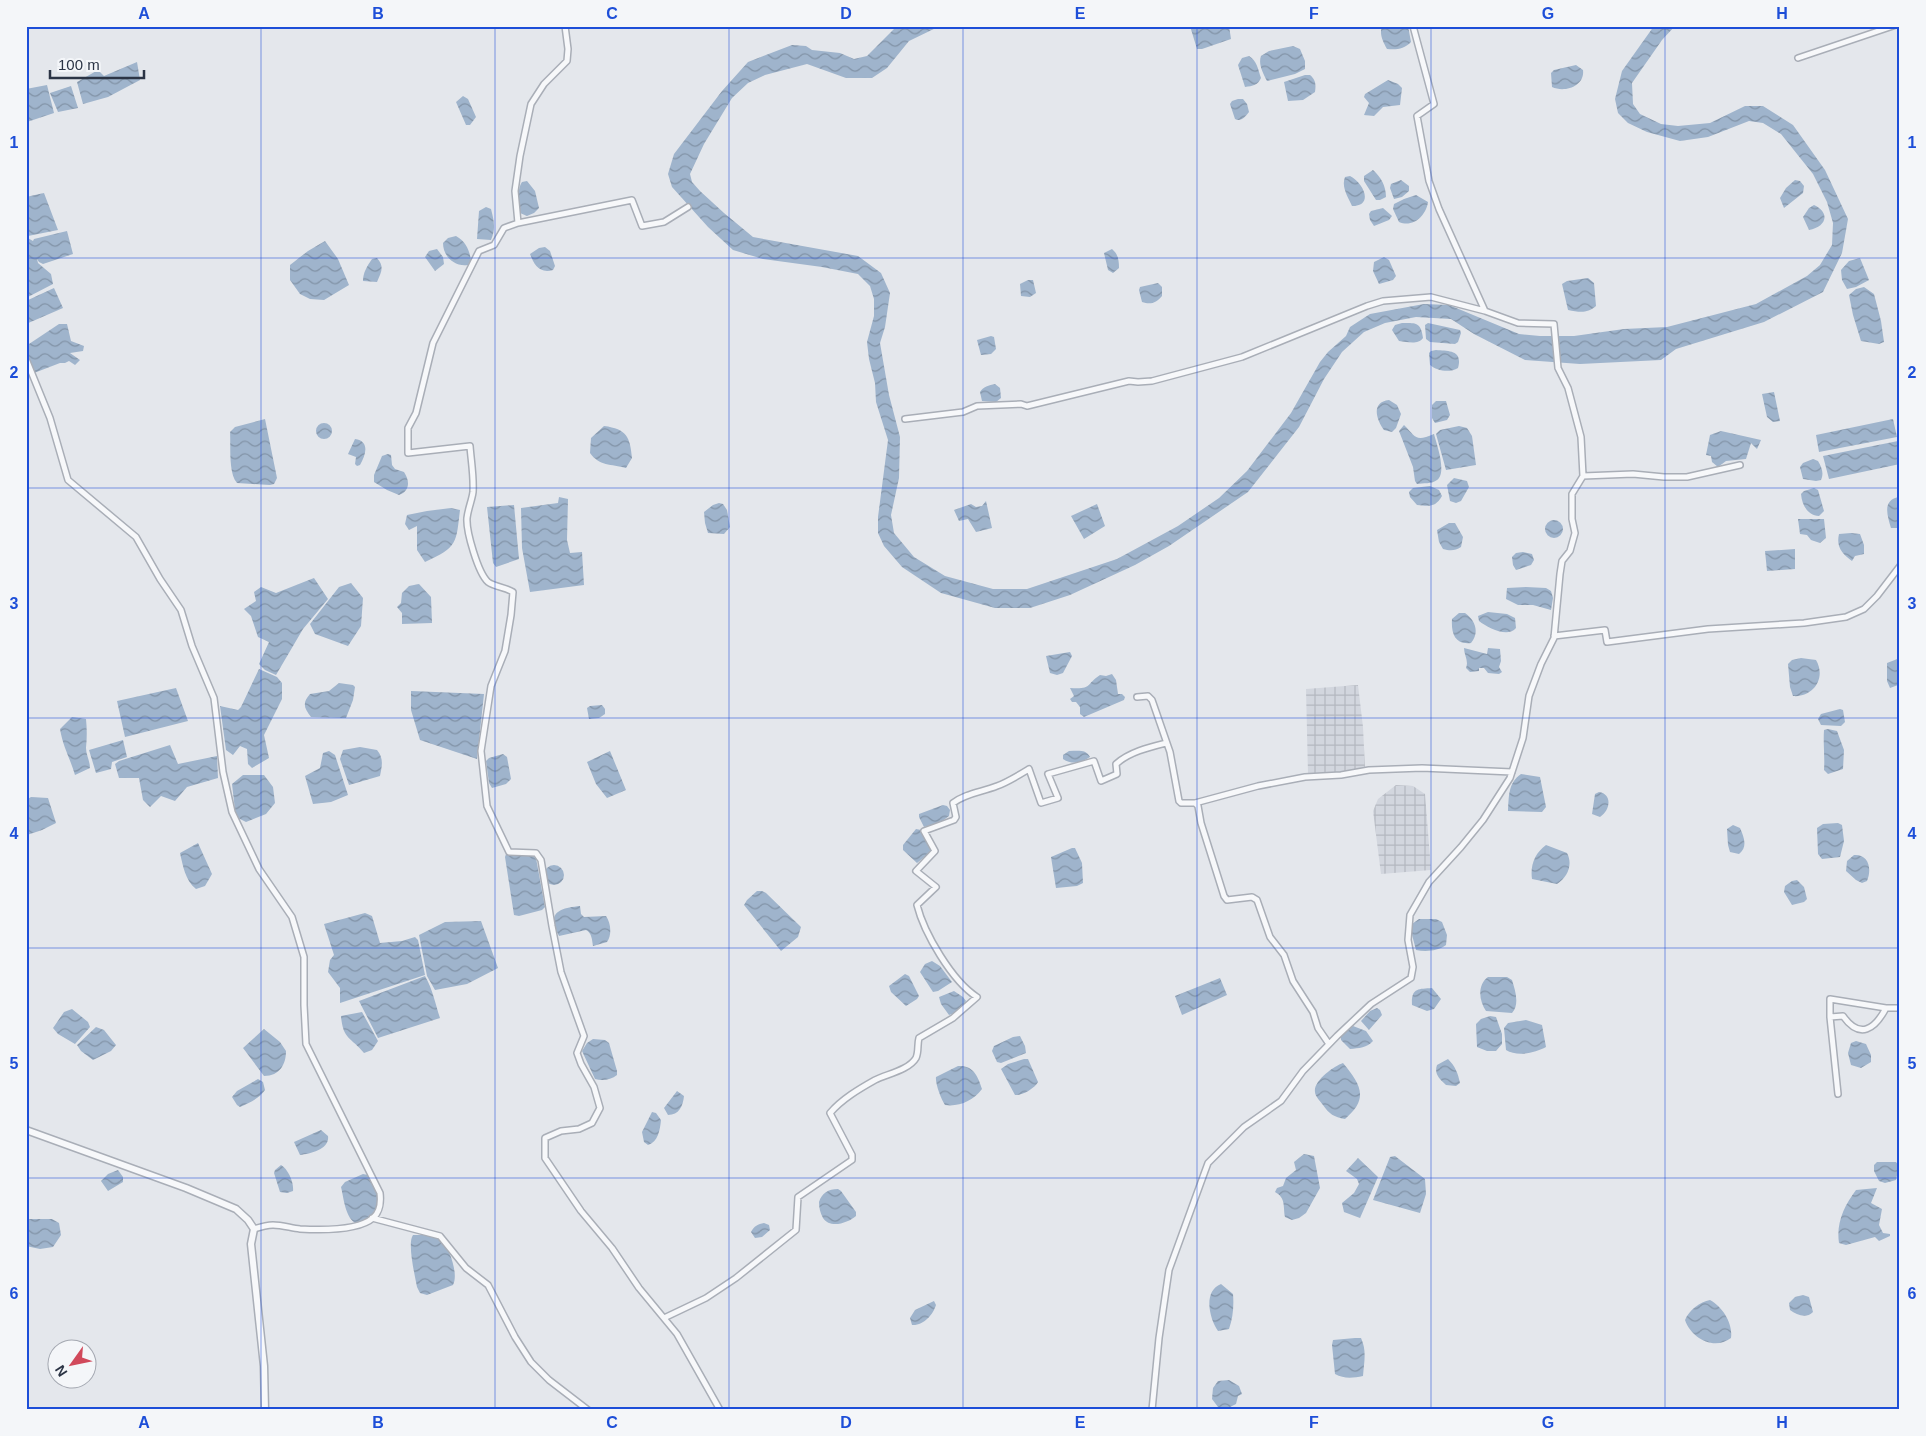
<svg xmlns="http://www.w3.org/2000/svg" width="1926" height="1436" viewBox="0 0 1926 1436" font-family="Arial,sans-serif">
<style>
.industrial{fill:url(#industrial-grid)}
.water{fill:url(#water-waves)}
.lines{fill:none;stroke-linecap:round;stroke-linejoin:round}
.minor-casing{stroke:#a9aeb7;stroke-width:8}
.tertiary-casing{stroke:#a9aeb7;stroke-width:9}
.minor{stroke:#f7f8fa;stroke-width:5}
.tertiary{stroke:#f7f8fa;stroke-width:6}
.grid{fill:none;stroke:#1d4ed8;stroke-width:1;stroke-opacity:0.55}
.neatline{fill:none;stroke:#1d4ed8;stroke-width:2}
.grid-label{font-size:16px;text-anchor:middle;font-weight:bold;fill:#1d4ed8}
</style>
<defs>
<pattern id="industrial-grid" width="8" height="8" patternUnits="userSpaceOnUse" patternTransform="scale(1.25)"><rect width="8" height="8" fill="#d2d6de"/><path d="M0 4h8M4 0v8" fill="none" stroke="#b4b8c0"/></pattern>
<pattern id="water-waves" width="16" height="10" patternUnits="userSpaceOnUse" patternTransform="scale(1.25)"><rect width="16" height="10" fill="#9fb4cc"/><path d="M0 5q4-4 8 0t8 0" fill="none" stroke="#8293a7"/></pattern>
</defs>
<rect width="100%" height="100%" fill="#e4e7ec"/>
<path class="industrial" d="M1358,685L1363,727L1365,768L1336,774H1308L1306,689Z
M1396,785L1413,786L1425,794L1431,870L1381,874L1373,811L1378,799Z"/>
<path class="water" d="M897,26H940L909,41L887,68L872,78H846L807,64L765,75L748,83L732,98L704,144L690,174L692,182L700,191L724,213L753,237L858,256L881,273L890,293L885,327L880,343L889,395L900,437L899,478L891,515L894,533L914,557L945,576L993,589H1027L1117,559L1178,526L1219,498L1247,471L1291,413L1320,362L1328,352L1346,336L1350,327L1370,314L1424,304L1449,305L1519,334L1540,336H1574L1624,329L1667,327L1756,304L1807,276L1820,265L1832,245L1833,223L1827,202L1813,174L1781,134L1763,123L1749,121L1708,137L1680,141L1647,132L1628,123L1618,113L1615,99L1622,71L1654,26H1675L1662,40L1632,83L1633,104L1640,114L1661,124L1678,126L1710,123L1745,106H1763L1793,125L1825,170L1848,219L1842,253L1823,292L1764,322L1676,349L1661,360L1580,364L1525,360L1474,334L1451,319L1416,317L1385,323L1364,332L1342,352L1324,379L1299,427L1248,492L1169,546L1135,565L1070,595L1030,608H995L941,593L902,567L884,546L878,533V517L888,440L876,402L875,383L869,359L867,342L874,316V299L870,286L858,274L822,267L763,259L733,250L708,227L672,187L668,174L674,154L722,91L748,62L792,45L806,46L812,50L840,53L854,59L867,56Z
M1190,26H1229L1231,39L1202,49H1197Z
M1382,26H1408L1411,42C1404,49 1397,50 1387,49C1383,42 1379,34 1382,26Z
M1293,46L1300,49L1305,61V69L1295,74L1267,81C1263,73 1258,64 1261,56L1269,51Z
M1249,56C1257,61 1258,69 1261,78C1258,85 1253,86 1245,87L1238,65L1242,58Z
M137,62L140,80L108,97L83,104L77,82L98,70L104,76Z
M1576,65L1583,70C1585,86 1565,93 1552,87L1551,73L1554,70Z
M1305,75H1310C1316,80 1316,85 1315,92L1303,100L1288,101L1284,82Z
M1388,80L1398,84L1402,88L1400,105L1383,107L1374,116L1364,115L1369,103L1364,97L1365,94Z
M47,85L54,113L27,122L26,89Z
M71,86L78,108L58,112L50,93Z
M463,96L468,99L476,117L470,125H466L456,102Z
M1238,99H1243L1247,104L1249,112C1245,117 1241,122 1235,119L1230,104L1232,101Z
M1373,170C1381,177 1386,186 1386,197L1380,200H1376L1364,181V176Z
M1350,176C1364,183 1374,206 1352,206C1348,197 1341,187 1345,177Z
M1401,180L1409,186V191L1402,197L1394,199L1390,188L1391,184Z
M1795,180L1800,181L1804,186L1803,193L1784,208L1780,198L1786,188Z
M527,181L535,191L539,208L534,213L527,216L520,213C518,205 517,189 522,182Z
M44,193L58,230L28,236L26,233V197Z
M1416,195L1428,202C1426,216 1413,228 1399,222L1393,209L1394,204L1404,199Z
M1814,205C1831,213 1826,227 1809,230L1803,217L1809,208Z
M486,207L491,209C494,221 496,228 491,240L477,239L479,211Z
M1383,208L1392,216L1389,220L1374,226L1370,220L1369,214L1371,211Z
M67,231L73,254L43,264L39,262L37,259L38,263L51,274L53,284L26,298V237L33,241L34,239Z
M456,236C466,242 469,249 471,260L468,265C454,267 443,256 443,243L448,238Z
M325,241L338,259L349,285L324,300L310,299L300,294L290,280V265L308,251Z
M545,247L550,251L555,266L553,270C540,274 534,265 530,254L539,248Z
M437,249L443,257L444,264L435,271L425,257L429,251Z
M1112,249C1118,254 1119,260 1119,268L1113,273L1108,270L1104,253Z
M1384,257L1389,260L1396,276L1393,280L1379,284L1373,271L1374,262Z
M377,258C385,267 381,272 377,282L363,281C363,273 367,266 372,259Z
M1860,258L1869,280L1856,287L1847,289L1842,280L1841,270L1849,261Z
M1588,278L1594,283L1596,306C1587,314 1579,312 1568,310L1562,284L1567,281Z
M1028,280H1033L1036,293L1030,297L1021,296L1020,284Z
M1158,283L1162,287V296C1156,303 1151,305 1142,302L1139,290L1140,287Z
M1864,287L1874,294L1881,321L1884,342L1879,344L1861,341L1853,315L1849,295L1856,289Z
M54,288L63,308L26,324V301Z
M1402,323C1416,323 1421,322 1423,338C1418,345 1408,342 1399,341L1392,330L1395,325Z
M1428,323L1460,330L1461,333L1458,342L1455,344L1430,342L1426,339L1425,325Z
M59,324H67L71,341L84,346L83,351L70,353L80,360L75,365L69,361L65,363H60L34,373L26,351V346Z
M991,336L994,337L996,349L991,354L981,355L977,340Z
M1436,350C1449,351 1463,350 1458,368C1450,373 1437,371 1430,365L1429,353L1431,351Z
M995,384L1000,388L1001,398L996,402L982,401L980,392C983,387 989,385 995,384Z
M1774,392L1780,421L1773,422L1767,417L1762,394Z
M1389,400L1397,405L1401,414L1396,428L1392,432L1384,430C1376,419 1371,402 1389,400Z
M1436,401H1446L1450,415L1447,420L1435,423L1432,418V405Z
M265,419L277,478L274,484L270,485L237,483C228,473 231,445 230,432L235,427Z
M1893,419L1897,437L1819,452L1816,435Z
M316 431a8 8 0 1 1 16 0a8 8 0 1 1-16 0Z
M1404,425C1416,437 1415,442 1434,434C1437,445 1447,473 1437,480C1432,484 1423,483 1417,484L1415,481L1413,467L1399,431Z
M604,426C627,429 630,437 632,458L626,468C611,464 599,466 590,453L591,438Z
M1459,426L1467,428L1472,436L1476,465L1446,470L1436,434L1440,430Z
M1721,431L1761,440L1757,449L1751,443L1746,459L1726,461L1718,467L1712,462L1711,456L1706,455L1710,435Z
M355,439C370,441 366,455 360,465L357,466L355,464L356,457L348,454Z
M1898,441L1900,464L1829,479L1823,456Z
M388,454L391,455L392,465L395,469L404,472C410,481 410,491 399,495L387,490L374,482V475L382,456Z
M1813,459L1818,461C1822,468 1824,473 1821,480L1816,481L1803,479L1800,467L1803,463Z
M1454,478L1467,481L1469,487L1461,501L1456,503L1450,501L1447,485Z
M1430,486L1439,490L1442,496C1435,508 1429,506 1417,505L1410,497L1409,492L1413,488Z
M1814,488L1818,490L1824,511L1819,516C1807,515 1802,505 1801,494L1804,491Z
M559,497L568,499L567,540L570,553L582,552L584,585L530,592L522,548L521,508L558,503Z
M1900,497V528H1891C1887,515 1882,499 1900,497Z
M986,501L992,528L976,532L968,519L959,521L954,510L971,504L976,507L982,506Z
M719,503L723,504L727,510L730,527L724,534L708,533L705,523L704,512L713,505Z
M1097,504L1105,526L1084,539L1071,516Z
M514,505L519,559L496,567L493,563L487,507Z
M451,508L460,510C456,543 458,547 425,562L417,550V526L409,530L405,524L407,515L427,511Z
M1798,519H1824L1826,538L1820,543L1811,540L1807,535L1800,534Z
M1545 529a9 9 0 1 1 18 0a9 9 0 1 1-18 0Z
M1449,523H1455L1463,537L1461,547C1455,551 1450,551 1443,549L1439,542L1437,530Z
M1851,533L1860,534L1864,545V554L1855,556L1852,561C1842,554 1836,547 1839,534Z
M1795,549V569L1767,571L1765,551Z
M1523,552L1532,554L1534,560L1531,565L1516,570L1513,565L1512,557L1516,553Z
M314,578L328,599L303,629L276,675L265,670L259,664L269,642L258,637L251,616L244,609L256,601L254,592L261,587L276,593Z
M351,583L363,598L361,626L348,646L315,634L310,624L339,587Z
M419,584L431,597L432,623L402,624V613L397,607L401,603L402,593L409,586Z
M1526,587L1546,588L1551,591L1553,598L1551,610L1533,605H1518L1506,599L1507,588Z
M1488,612L1507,614L1515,618L1516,628C1508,638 1488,628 1479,621L1478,616Z
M1459,613H1465C1475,620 1480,632 1471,643C1455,645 1451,634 1452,619Z
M1464,648L1487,654L1488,648L1500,649L1501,661L1499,667L1502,672L1499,674L1488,673L1484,668H1479V671L1470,672L1466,668C1469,661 1464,655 1464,648Z
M1070,652L1072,656L1063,673L1057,675L1050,673L1046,656Z
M1801,658L1816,660C1827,679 1812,698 1793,696L1790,687L1788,664L1792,660Z
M1900,658V688L1898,685L1890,688L1887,681V663Z
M259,669L277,677L282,683V699L264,735L269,758L252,768L248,764L247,749L240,746L233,755L226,750L220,706L238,710L241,707Z
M1112,674L1116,680L1118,694H1122L1125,697L1124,700L1084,717L1080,714V707L1076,702H1072L1070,699L1074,696L1070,688C1093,689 1084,686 1100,675L1106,676Z
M339,683L353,685L355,687L353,700L346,718L311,717C304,708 302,703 310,694L329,691Z
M176,688L188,721L125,737L117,701Z
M411,691L484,694L477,759L420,740L411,710Z
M602,705L605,709V714L599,718L589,719L587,708L590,706Z
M1840,709L1843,710L1845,722L1841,726L1821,725L1818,719L1821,714Z
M72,717L86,719C87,729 87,738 86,748C86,755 90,761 90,768L75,775C70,758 63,747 60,729Z
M1828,729L1837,731L1844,750L1843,769L1828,774L1824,770C1825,757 1823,744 1824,730Z
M123,740L127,757L112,762L111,769L96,773L89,750Z
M170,745L178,764L217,756L218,778L187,787L175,801L161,796L150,807L143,800L139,778H119L115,764L119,761Z
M360,747L377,750C384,758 382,766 380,776L349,785L340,759L343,750Z
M329,751L335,755L348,795L331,802L313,804L305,776L320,768L323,753Z
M610,751L626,790L607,798L596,784L587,762Z
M1069,751C1078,751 1086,749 1090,757C1082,763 1072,765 1063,759V755Z
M503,754L507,757L511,779L506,784L492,788L489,783L486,761L489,758Z
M1521,774L1540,777L1546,807L1542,812L1508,811C1509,796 1508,783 1521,774Z
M243,775H264L273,787L275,803L266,814L246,822L238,818L235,810L232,784Z
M1599,792C1613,794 1610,811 1600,817L1592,814L1595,794Z
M31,797L48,798L56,823L42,830L27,835L26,800Z
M943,805L947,806L950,810L949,816L941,822L924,827L919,817V814Z
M1838,823L1842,825L1844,841L1840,857L1822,859L1818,854L1817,828L1823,824Z
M1733,825L1740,828C1744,837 1748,847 1739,854L1730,852L1728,845L1727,829Z
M916,829L921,830L932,851L917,863L903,850V845Z
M198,843L212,874L205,886L196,889C185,880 183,866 180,853Z
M1546,845L1567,853C1573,864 1568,877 1557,884L1532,879C1530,865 1535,853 1546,845Z
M1072,848H1075L1082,863L1083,883L1077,886L1056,888L1051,857Z
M513,852L528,854L536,858L545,907L542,910L519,916L514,915L505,857L506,854Z
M1854,855C1869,854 1872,869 1867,881L1862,883L1856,880L1846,871L1847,861Z
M544 875a10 10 0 1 1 20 0a10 10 0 1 1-20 0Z
M1797,880L1804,887L1807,899L1804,902L1792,905L1784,892L1785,886L1792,881Z
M757,891H762L766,893L801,927L798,937L781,951L744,905L747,900Z
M580,906L581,914L584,917L606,916C611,923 612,935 607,942L593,946C592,940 592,933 586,930L559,936C546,913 559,908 580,906Z
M365,913L372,916L380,943L402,941L415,937L418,940L425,975L340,1003V988L328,972L330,960L334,955L324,924Z
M1419,919H1436L1442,922L1447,935L1446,945C1438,951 1426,952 1416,950L1411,931L1412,924Z
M481,921L498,968L467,984L435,990L427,976L419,935L445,922Z
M932,961L940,966L952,982L938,991L933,992L920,972L925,964Z
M905,974L909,976L919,996L917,999L906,1006L891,992L889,986Z
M425,976C433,990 435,1003 440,1018L378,1038L359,1001Z
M1488,977H1507L1512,980C1515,990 1520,1004 1512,1013L1486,1011C1479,1001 1477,985 1488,977Z
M1220,978L1227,995L1182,1015L1175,996Z
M1432,988L1441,999L1434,1009L1427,1011L1412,1005C1411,988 1418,989 1432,988Z
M954,991L963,997L966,1001L958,1012L949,1015L941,1004L939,997Z
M1377,1008L1380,1010L1382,1015L1369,1030L1361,1021L1370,1011Z
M72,1009L88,1022L90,1027L75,1044L58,1034L53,1028L64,1012Z
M362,1012L378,1041L372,1050L364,1053C351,1037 343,1040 341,1016Z
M1490,1016L1496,1017L1502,1034V1044L1496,1051H1487L1477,1047L1476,1024L1481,1019Z
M1526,1020L1542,1025L1546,1047C1535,1053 1517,1057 1506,1050L1504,1028L1508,1023Z
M1353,1026L1366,1031L1373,1041C1367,1048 1359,1048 1350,1049L1341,1040V1036Z
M96,1027L104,1030L116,1045L111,1051L93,1060L81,1051L77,1045Z
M264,1029L280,1042L286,1051C286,1064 280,1076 264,1076L243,1048Z
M1020,1036L1025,1046L1026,1053L1001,1063L997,1062L992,1051L994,1046L1013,1037Z
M593,1039L605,1040L609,1043L617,1071V1075C611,1080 602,1081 595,1079L582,1051L587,1043Z
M1856,1041L1866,1044L1871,1055V1062L1861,1068L1851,1065L1848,1053L1851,1043Z
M1024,1059H1028L1038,1082C1035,1088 1022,1096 1015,1095L1001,1069L1008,1064Z
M1448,1059C1455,1066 1458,1073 1460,1083L1456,1086L1446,1085C1439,1078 1434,1074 1437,1065Z
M1343,1063C1360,1084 1370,1098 1345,1119C1334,1117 1329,1114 1323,1105C1320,1101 1315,1096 1315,1092C1313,1081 1334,1066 1343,1063Z
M958,1066C973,1065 978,1076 982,1089C973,1101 959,1107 945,1105C941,1099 935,1083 936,1077Z
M258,1079L263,1082L265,1090C260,1098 249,1103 240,1107L237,1105L232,1097L237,1091Z
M677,1091L684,1096C683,1106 679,1115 668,1115L664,1108Z
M652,1112L656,1113L661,1120C660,1130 658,1142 648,1145L644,1142L642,1132Z
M321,1130L328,1136C330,1149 311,1154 300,1155L294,1142Z
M1304,1154L1314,1156L1320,1188L1306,1213L1299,1218L1292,1220L1285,1217C1283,1206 1286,1198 1275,1192L1277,1188L1283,1186L1286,1178L1296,1170L1294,1162Z
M1395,1156L1425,1179L1426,1194L1420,1213L1373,1200L1390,1157Z
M1358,1158L1378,1177L1360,1218L1344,1212L1342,1203L1354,1193L1359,1184L1357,1179L1346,1171Z
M1877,1162H1896L1899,1166L1896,1180L1885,1183L1879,1181L1874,1171V1165Z
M281,1165C288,1169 294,1182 293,1191L287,1193L280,1192L274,1173L275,1170Z
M118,1170L123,1177V1182L108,1191L101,1181L108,1174Z
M363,1174L368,1175C372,1178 373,1183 376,1189C382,1205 373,1218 357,1224C345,1218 344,1199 341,1187L345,1182Z
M1877,1188L1871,1203L1882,1209L1879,1225L1883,1233L1890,1234V1236L1879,1241L1875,1237L1846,1245L1839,1243C1836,1223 1844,1206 1856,1190Z
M838,1189L841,1191L856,1212V1216C848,1223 830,1229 823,1218C820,1213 819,1207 819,1202C822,1193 828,1189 838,1189Z
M26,1219H52L59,1223L61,1235L53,1247L40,1249L26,1246Z
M764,1223L769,1225L770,1230L762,1237L755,1238L751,1232C754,1226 758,1224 764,1223Z
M413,1235C420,1235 433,1234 440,1239C449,1246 459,1274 453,1285L427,1295L420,1293L417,1287C415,1276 407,1243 413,1235Z
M1221,1284L1233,1294C1234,1306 1233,1318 1229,1329L1218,1331C1209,1318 1203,1291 1221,1284Z
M1803,1295L1809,1297L1813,1312C1806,1319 1797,1315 1790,1310L1789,1303L1795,1297Z
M1710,1300C1723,1307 1733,1324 1731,1338C1714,1351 1691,1338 1685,1320C1689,1310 1700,1302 1710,1300Z
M934,1301L936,1305C933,1315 923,1326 912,1325L910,1318L915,1310Z
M1355,1338H1361C1367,1351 1364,1362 1363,1376C1353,1378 1344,1379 1335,1374L1332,1345L1333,1340Z
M1229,1380L1239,1386L1242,1394L1238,1396L1236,1404L1230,1407H1218L1212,1399L1213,1388L1218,1381Z"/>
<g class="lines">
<g class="minor-casing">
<path id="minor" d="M565,26L568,49L567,61L544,84L531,104L520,156L515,191L518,223L504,228L494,245L479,251L433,343L416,413L408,428V453L470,446C471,460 474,477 473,492C472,500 468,509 467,518C466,531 478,573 488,582C495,587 505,587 513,592L511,615L505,651L491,686L481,751L487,806L509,852L536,853L541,860L552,926L561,972L584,1036L577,1053L581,1064L594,1087L600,1108L592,1123L579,1129L561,1131L545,1138V1158L581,1211L612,1248L639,1288L677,1334L720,1410
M1798,58L1893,26
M518,223L632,200L642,226L664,222L688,207
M26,359L50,418L68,480L136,537L160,579L181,610L192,646L214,698L223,772L232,812L259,869L292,917L304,957V1005L306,1044L380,1193C381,1201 380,1212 373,1218C358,1231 319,1230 300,1229C291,1228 282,1225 273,1225C267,1225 260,1227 254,1229
M905,419L963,412L977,406L1021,404L1027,406L1129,381L1138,382L1152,381L1242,357L1367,306L1383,301L1431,297L1485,311
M1583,476L1633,474L1664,477H1687L1740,465
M1554,636L1605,630L1607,642L1708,629L1804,623L1846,617L1864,609L1877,596L1900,566
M1137,697L1148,696L1152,700L1170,752L1179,801L1181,803H1195L1198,806L1201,823L1224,896L1227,900L1252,897L1257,900L1270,937L1284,955L1293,981L1313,1012L1318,1028L1329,1044
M1195,803L1258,786L1305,777L1341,775L1369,770L1422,768L1512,772
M1830,1017V999L1886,1008
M1838,1094L1830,1017L1843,1016C1860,1040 1875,1029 1886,1008H1900
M372,1218L440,1236L466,1268L488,1285L515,1337L531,1362L549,1380L588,1410
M664,1318L706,1298L736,1278L796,1230L798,1197L852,1160V1155L830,1113C842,1099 859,1089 875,1080C887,1074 909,1070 916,1058C919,1051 917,1045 919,1038L953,1018L977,997C952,981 924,933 917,905L936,887L916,871L935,851L924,831L954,820L956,817L953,803C966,793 982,792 997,786C1008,782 1019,775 1029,769L1041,803L1058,798L1048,774L1094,761L1101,781L1117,774L1116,764C1129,752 1150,747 1166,743
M1152,1410L1159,1338L1169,1270L1208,1163L1244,1127L1281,1101L1303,1071L1337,1036L1371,1004L1411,978L1413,967L1408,940L1410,915L1429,882L1461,847L1483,820L1510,778L1523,738L1529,696L1541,664L1554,638L1560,574L1562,561L1570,551L1575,533L1572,519V494L1583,476L1581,437L1568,388L1558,368L1554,324L1518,323L1485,311L1439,209L1429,181L1417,116L1434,104L1413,26"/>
</g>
<g class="tertiary-casing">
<path id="tertiary" d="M26,1130L186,1188L236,1209L248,1220L254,1229L251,1244L264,1366L265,1410"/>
</g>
<use href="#minor" class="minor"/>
<use href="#tertiary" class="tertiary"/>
</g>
<path class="grid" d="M261,26V1410M495,26V1410M729,26V1410M963,26V1410M1197,26V1410M1431,26V1410M1665,26V1410M26,258H1900M26,488H1900M26,718H1900M26,948H1900M26,1178H1900"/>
<rect width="1926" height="1436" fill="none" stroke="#f4f6f9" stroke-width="55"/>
<g transform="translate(72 1364) rotate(237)"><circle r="24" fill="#f4f6f9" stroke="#a4a8b1"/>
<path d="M0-4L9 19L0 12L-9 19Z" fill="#d1495b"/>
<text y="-8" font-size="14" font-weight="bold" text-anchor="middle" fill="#2b3445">N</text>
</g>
<path d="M50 70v8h94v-8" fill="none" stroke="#2b3445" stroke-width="2.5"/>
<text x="58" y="70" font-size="15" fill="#2b3445" stroke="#f4f6f9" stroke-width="4" paint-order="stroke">100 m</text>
<rect x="28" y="28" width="1870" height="1380" class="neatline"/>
<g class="grid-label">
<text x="144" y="19">A</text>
<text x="378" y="19">B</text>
<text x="612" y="19">C</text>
<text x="846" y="19">D</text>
<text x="1080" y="19">E</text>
<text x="1314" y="19">F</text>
<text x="1548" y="19">G</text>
<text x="1782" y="19">H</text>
<text x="14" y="148">1</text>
<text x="1912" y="148">1</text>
<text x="14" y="378">2</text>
<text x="1912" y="378">2</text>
<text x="14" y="609">3</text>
<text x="1912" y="609">3</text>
<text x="14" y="839">4</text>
<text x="1912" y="839">4</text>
<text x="14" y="1069">5</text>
<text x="1912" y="1069">5</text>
<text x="14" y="1299">6</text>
<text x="1912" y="1299">6</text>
<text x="144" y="1428">A</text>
<text x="378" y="1428">B</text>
<text x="612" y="1428">C</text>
<text x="846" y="1428">D</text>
<text x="1080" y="1428">E</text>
<text x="1314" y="1428">F</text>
<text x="1548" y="1428">G</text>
<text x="1782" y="1428">H</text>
</g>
</svg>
